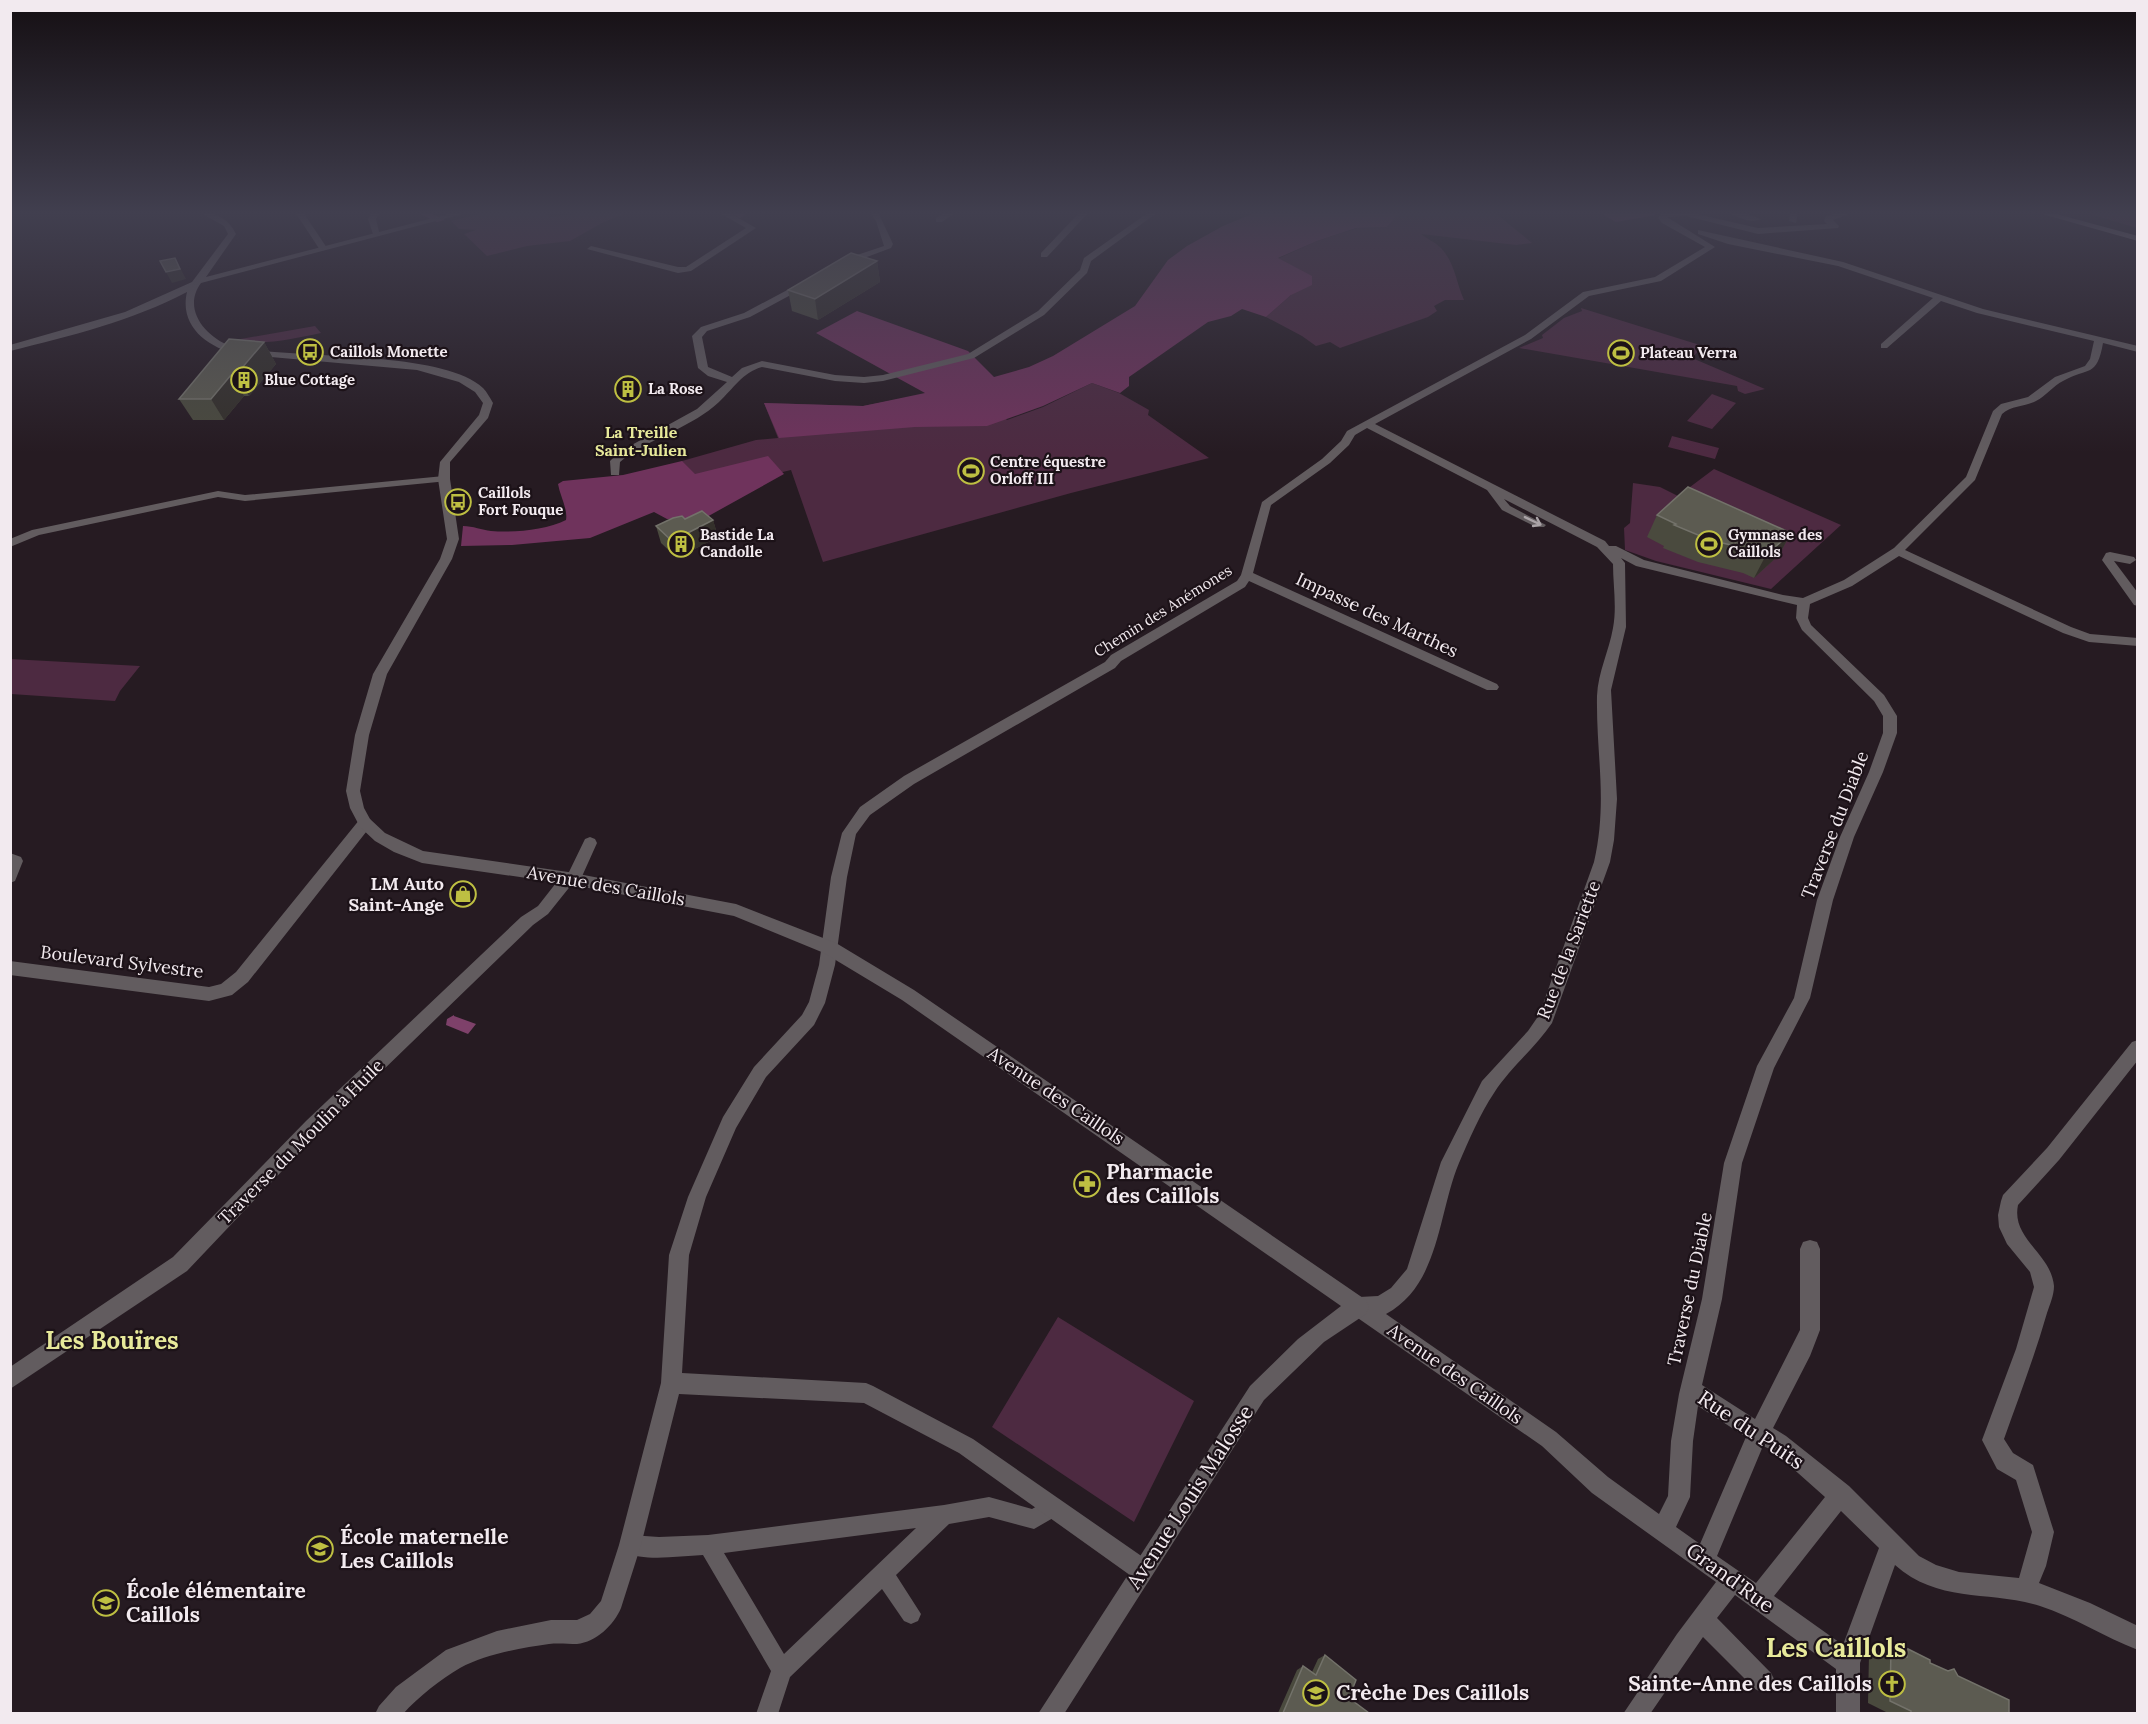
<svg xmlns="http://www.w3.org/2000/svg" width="2148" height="1724" viewBox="0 0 2148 1724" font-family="Lora,serif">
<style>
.green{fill:#4d2a41}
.forest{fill:#6f335c}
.water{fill:#7e416a}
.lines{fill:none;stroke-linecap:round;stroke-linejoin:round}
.canal{fill:#7e416a;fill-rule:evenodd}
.pedestrian{fill:#625c5f;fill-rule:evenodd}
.minor{fill:#625c5f;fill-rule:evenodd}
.tertiary{fill:#625c5f;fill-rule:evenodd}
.secondary{fill:#887e84;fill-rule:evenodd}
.wall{fill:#4a4a3e}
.shaded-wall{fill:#34302b}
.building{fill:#5c5b51;stroke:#73726a;stroke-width:1.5}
.oneway{stroke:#aaa3a7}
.labels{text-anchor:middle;stroke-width:4.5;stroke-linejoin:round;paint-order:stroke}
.far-poi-label{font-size:15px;font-weight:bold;fill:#f2eaef;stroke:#1c1218;text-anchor:start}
.far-street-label{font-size:15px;fill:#f2eaef;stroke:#1c1218}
.far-neighbourhood-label{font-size:16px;font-weight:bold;fill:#e7e99a;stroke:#1c1218}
.street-label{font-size:18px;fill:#f2eaef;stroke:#1c1218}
.poi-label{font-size:18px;font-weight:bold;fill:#f2eaef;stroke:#1c1218;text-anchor:end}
.near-poi-label{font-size:21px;font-weight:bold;fill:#f2eaef;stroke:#1c1218;text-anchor:start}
.near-street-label{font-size:21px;fill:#f2eaef;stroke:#1c1218}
.near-neighbourhood-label{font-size:24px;font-weight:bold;fill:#e7e99a;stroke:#1c1218}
.near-quarter-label{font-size:26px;font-weight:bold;fill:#e7e99a;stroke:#1c1218}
</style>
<rect width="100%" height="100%" fill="#261b22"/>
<path class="green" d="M488,212H545L550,217L593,212H628L602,223L570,241L527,246L487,256L464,234L476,230L459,229L451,221Z
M1400,212H1494L1532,243L1516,245L1421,234C1427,239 1435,242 1441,248C1455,263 1456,282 1464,300H1445L1434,306L1437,311L1428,317L1340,348L1330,342L1316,346L1302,336L1266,317L1291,295L1277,259L1317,241L1357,228L1387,227Z
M2088,212H2137V228L2086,213Z
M1581,308L1703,346L1692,358L1765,389L1745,394L1738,391L1737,386L1519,348L1543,338L1542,335L1564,318L1582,311Z
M315,326L321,333C292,339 264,346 235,340Z
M1092,383L1119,393L1149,410L1148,415L1209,458L1071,493L823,562L791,470L682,496V461L756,440L778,438L764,403L863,406L972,385L1007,420L1043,407Z
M1712,394L1736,403L1712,429L1687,421Z
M1672,436L1719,448L1715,459L1668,447Z
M1714,469L1841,525L1771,589L1656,561L1625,550L1624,528L1630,523L1633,483L1660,487L1678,496Z
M10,659L140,666L120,691L115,701L11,694Z
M1058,1317L1194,1401L1134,1522L992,1427Z"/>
<path class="forest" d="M1257,212H1400L1387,227L1356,228L1317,241L1278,258L1312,276V285L1291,295L1266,317L1242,309L1231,316L1208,322L1129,377V386L1120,393L1092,383L1043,406L987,426L915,427L779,438L764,403L863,406L925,393L816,333L857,311L968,351L994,377L1029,367L1053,356L1135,306L1168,260L1187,246L1223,226Z
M1599,212H1650L1656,215L1616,222Z
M768,456L784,474L705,518L667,519L654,512L590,538L512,545L461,546L463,526C473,526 482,530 491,531C514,533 546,530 566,520C568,509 560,496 558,484L563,481L623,475L682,461L695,474Z"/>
<path class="water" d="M454,1015V1016L476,1024L468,1034L446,1025L447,1019Z"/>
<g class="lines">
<path class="canal" d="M416,212H428L445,220L437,222Z
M730,212H741L745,215L740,218Z"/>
<path class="pedestrian" d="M1728,212H1742L1761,219C1751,224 1737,217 1728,212Z
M989,1497L1032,1509L1053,1497L1060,1500L1063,1507L1060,1514L1034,1529L989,1517L949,1524L896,1575L921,1614L918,1621L911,1624L904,1621L882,1589L790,1677L778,1714H756L771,1671L703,1555C678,1556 646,1562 623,1552L620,1545L623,1538L630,1535L659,1537L708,1535L944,1505ZM916,1528L784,1654L724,1553Z"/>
<path class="minor" d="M295,212H303L327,248L326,250H320Z
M372,212H380L376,219L380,236L373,234L368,219Z
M718,212H728L756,228L691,271L678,273L587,249L591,246L678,267H686L746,228Z
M870,212H878L893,244L891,248L848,264H842V260L884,246L876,221Z
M946,212H956L942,222H936V218Z
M1080,212H1089L1047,257H1041V253Z
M1149,212H1158L1091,261L1087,273L1044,315L974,358L883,381L864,383L835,381L762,367C743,372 733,389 719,402C692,427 656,436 626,457L620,462L619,475H611L610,461L619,452L697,409L727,382L708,376L698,368L692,336L701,327L744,313L806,280L809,281V285L750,317L707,331L702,337L708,367L732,377L742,368L762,361L835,375L864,377L883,375L968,354L1038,311L1080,270L1084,258Z
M1675,212H1688L1758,228L1827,224L1824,221L1826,216L1841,212H1854L1833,220L1839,226L1838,228L1758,234L1686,216L1667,217L1715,247L1661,281L1589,296L1531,339L1375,424L1605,541L1609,546H1616L1644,560L1783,595L1803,598L1844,580L1894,548L1966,477L1993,411L2001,404L2028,397L2055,377L2085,366L2090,359L2094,341L1977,313L1941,301L1887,348H1881V344L1933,298L1838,266L1728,244L1698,234V230L1843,262L1983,309L2138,346V352L2103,343C2097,378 2088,367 2063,381C2053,386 2046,396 2036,401C2024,407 2012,405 2002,414L1975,480L1905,550L2071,627L2090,634L2138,638V646L2089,642L2063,633L1899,556L1852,586L1810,604L1808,618L1811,625L1884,695L1897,716V733L1883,772L1854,837L1833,900L1810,998L1774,1068L1742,1163L1722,1299L1702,1385L1755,1419L1800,1330V1249L1803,1242L1810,1240L1817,1242L1820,1249V1330L1810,1356L1773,1428L1786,1436L1849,1486L1919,1556L1936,1565L1959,1572L2019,1578L2032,1532L2016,1480L1997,1469L1982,1440L2016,1349L2034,1287L2030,1272L2007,1244L1999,1227L1998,1215L2001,1201L2003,1195L2047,1148L2132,1042L2138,1040V1060L2059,1160L2018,1205C2011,1239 2051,1253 2054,1286C2054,1295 2050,1304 2047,1313C2035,1355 2019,1397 2004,1439L2013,1453L2033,1465L2054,1532L2046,1566L2039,1583L2090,1603L2138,1626V1650C2104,1637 2074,1617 2040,1606C1990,1590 1939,1604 1895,1565L1860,1663V1714H1836V1669L1735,1595L1717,1618L1771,1673L1775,1681L1771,1689L1763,1693L1755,1689L1703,1637L1650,1714H1623L1677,1634L1716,1582L1592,1493L1542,1446L1352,1314L1349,1307L1352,1300L1359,1297L1378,1296L1391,1288L1407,1269L1441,1162L1482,1081L1528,1031L1539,1015L1594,862C1608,801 1596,756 1597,696C1598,672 1609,651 1613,628C1617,607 1613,585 1613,564L1597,547L1504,499L1510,506L1546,525L1544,527H1536L1502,510L1487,490L1367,428L1355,435L1349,445L1330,463L1271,505L1253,573L1497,684L1499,687L1497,690H1487L1249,581L1245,587L1121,661L1115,668L914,784L870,815L856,834L847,877L835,965L825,1003L814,1025L766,1077L736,1128L706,1197L689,1255L682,1373L866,1383L873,1386L973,1439L1150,1562L1153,1570L1150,1578L1142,1581L1134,1578L959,1453L864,1403L679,1394L641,1545L621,1608C614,1625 596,1642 577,1644C568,1644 558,1643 549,1644C521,1648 486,1654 460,1668C441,1679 418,1697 403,1714H375L379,1706L396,1687L446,1650L497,1631L551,1620H577L590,1614L601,1601L619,1545L661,1383L669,1255L688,1197L723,1117L754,1067L802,1015L809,1002L819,965L831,877L842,833L860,807L904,776L1105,662L1111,655L1237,581L1241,575L1262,502L1322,459L1341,441L1347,431L1525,335L1583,292L1655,277L1705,247L1662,223L1658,218L1662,213ZM1621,558L1636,566L1797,605L1796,618L1802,630L1874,701L1883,716V733L1869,772L1840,837L1817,900L1794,998L1757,1066L1724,1163L1702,1299L1679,1394L1671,1441L1668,1496L1659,1514L1608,1477L1556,1432L1386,1314C1440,1285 1438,1213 1459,1163C1469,1140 1480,1114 1494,1093C1510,1068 1535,1048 1552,1023L1610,862L1614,840L1617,799L1611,690L1626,627L1625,563ZM1698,1406L1746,1437L1700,1544L1676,1527L1690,1497L1693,1441ZM1763,1446L1772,1450L1825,1497L1756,1583L1717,1556ZM1841,1511L1879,1548L1843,1645L1774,1596Z
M1790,212H1798L1796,223L1789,221Z
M444,476L450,479L448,481L245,501L218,497L39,535L10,547V539L32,530L218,491L245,495Z
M2110,552L2134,557L2136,560L2130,564L2114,561L2138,593V606L2134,605L2102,560L2106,553Z
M365,817L370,819L372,823L370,827L248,982L232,995L209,1001L10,975V961L209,987L221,984L236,972L360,819Z
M590,837L595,839L597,843L579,883L572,884L548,914L533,925L318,1133L187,1271L10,1389V1367L173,1257L306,1121L521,917L538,906L563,874L569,872L585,839Z
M10,853L21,857L23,861L15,881L10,883Z"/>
<path class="tertiary" d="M199,212C216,212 229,219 236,234L206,277L456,212H470L201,283C182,309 205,336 230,346C288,360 442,349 483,388C487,392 490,398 493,403L488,418L450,462V479L459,539L452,559L387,674L369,735L360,791L364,808L370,819L385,833L423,851L568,872L736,904L836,943L914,990L1366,1300L1369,1307L1366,1314L1324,1342L1264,1400L1064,1714H1038L1250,1386L1298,1339L1341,1306L902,1000L824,953L734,916L568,884L422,863L394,852L375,841L360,827L350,808L346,791L355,735L373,674L440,559L447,539L438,479L440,462L479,415L483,403L475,392L459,382L417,370L237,354C207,347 179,326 187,292C132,321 70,336 10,351V345L125,312L192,282L228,234L224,226Z"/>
<path class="secondary" d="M2035,212H2049L2138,236V241Z"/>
</g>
<path class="wall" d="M877,261L880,282L818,320L792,311L788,290Z
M264,342L276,364L249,396H244L224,420H193L179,399Z
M1657,515L1791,533L1779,555L1754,578L1743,573L1698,562L1663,548L1664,546L1647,537Z
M685,519L713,520L718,537L677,558L661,543L656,526Z
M1891,1649L1895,1651L1908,1649L1930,1663L1958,1676L2009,1713H1888L1868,1703L1869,1654Z
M1325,1655L1349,1698L1369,1713H1278L1297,1670L1303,1666L1312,1672L1318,1659Z"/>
<path class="shaded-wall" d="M175,258L186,279L172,283L166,272Z
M877,261L880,282L818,320L815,299Z
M264,342L276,364L249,396L236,375Z
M231,375L244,396L224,420L211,399Z
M713,520L718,537L677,558L672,541Z
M1791,533L1779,555L1754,578L1766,555Z"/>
<path class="building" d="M851,253L877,261L815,299L788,290Z
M175,258L180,269L166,272L160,261Z
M229,339L264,342L236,375H231L211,399H179Z
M1688,487L1791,533L1766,555L1756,551L1710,540L1674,525L1676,524L1657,515Z
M702,511L713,520L672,541L656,526L673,518L682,516L685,519Z
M1891,1649L1907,1657L1908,1649L1930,1660V1663L1948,1671L1954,1669L1958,1676L2009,1700V1713H1911V1711L1890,1701Z
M1325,1655L1356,1680L1349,1698L1369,1713H1283L1303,1666L1316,1675Z"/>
<defs><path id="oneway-shaft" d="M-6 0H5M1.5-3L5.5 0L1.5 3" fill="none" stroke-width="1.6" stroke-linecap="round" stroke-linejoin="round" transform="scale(1.5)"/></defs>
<use class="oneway" href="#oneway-shaft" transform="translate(1533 521) rotate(26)"/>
<linearGradient id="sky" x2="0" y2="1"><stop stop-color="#150f13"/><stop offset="0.47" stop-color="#413f4f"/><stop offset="1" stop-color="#413f4f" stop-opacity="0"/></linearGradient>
<rect width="2148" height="453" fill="url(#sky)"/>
<defs>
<g id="bus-ring" transform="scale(1.35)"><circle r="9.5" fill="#1c1218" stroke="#bebf42" stroke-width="1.5"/><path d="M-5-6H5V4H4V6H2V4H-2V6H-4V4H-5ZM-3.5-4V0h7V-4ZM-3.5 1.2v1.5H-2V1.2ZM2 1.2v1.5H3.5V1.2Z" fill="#bebf42"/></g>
<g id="stadium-ring" transform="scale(1.35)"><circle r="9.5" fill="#1c1218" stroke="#bebf42" stroke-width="1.5"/><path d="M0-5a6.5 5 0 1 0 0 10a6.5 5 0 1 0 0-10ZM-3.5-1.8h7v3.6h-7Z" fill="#bebf42"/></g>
<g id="building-ring" transform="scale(1.35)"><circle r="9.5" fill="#1c1218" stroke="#bebf42" stroke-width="1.5"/><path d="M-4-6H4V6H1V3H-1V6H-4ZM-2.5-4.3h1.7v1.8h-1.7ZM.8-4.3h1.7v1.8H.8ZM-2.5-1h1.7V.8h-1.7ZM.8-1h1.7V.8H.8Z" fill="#bebf42"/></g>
<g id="shop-ring" transform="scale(1.35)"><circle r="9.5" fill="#1c1218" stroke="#bebf42" stroke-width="1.5"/><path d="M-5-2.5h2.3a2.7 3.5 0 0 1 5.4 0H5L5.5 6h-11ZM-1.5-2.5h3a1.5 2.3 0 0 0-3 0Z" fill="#bebf42"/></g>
<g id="pharmacy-ring" transform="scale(1.35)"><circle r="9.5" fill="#1c1218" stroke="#bebf42" stroke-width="1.5"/><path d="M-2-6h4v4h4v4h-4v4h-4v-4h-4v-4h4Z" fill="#bebf42"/></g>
<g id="school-ring" transform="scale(1.35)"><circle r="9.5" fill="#1c1218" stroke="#bebf42" stroke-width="1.5"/><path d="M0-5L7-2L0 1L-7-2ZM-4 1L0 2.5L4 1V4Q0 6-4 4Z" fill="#bebf42"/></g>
<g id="church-ring" transform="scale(1.35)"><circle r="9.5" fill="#1c1218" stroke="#bebf42" stroke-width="1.5"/><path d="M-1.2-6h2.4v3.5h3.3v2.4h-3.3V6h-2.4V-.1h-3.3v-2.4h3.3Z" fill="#bebf42"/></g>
</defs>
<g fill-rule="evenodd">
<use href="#bus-ring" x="310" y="352"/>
<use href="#stadium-ring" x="1621" y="353"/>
<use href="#building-ring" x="244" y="380"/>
<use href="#building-ring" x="628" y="389"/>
<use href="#stadium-ring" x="971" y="471"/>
<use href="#bus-ring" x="458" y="502"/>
<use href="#building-ring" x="681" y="544"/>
<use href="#stadium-ring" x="1709" y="544"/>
<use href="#shop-ring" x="463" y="894"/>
<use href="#pharmacy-ring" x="1087" y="1184"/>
<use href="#school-ring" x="320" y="1549"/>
<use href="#school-ring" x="106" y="1603"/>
<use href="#church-ring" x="1892" y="1684"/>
<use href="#school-ring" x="1316" y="1693"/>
</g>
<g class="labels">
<g class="far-poi-label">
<text x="330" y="357">Caillols Monette</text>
<text x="1640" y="358">Plateau Verra</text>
<text x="264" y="385">Blue Cottage</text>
<text x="648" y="394">La Rose</text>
<text x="990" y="467">Centre équestre<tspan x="990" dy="17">Orloff III</tspan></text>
<text x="478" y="498">Caillols<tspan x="478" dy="17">Fort Fouque</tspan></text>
<text x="700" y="540">Bastide La<tspan x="700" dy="17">Candolle</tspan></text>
<text x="1728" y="540">Gymnase des<tspan x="1728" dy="17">Caillols</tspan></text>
</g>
<g class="far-street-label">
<text transform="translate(1163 611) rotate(-32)" y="5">Chemin des Anémones</text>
</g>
<g class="far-neighbourhood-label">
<text x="641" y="438">La Treille<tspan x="641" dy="18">Saint-Julien</tspan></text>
</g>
<g class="street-label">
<text transform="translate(1377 615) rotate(25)" y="6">Impasse des Marthes</text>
<text transform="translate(1835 825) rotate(-69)" y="6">Traverse du Diable</text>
<text transform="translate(606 886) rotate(10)" y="6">Avenue des Caillols</text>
<text transform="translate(1569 950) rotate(-69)" y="6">Rue de la Sariette</text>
<text transform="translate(122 962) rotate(7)" y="6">Boulevard Sylvestre</text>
<text transform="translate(1056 1096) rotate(34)" y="6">Avenue des Caillols</text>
<text transform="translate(301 1142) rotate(-45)" y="6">Traverse du Moulin à Huile</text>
<text transform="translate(1690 1289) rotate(-78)" y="6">Traverse du Diable</text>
<text transform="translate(1455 1374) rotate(35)" y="6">Avenue des Caillols</text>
</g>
<g class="poi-label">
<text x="444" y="890">LM Auto<tspan x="444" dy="21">Saint-Ange</tspan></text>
</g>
<g class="near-poi-label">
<text x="1106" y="1179">Pharmacie<tspan x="1106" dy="24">des Caillols</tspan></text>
<text x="340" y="1544">École maternelle<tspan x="340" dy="24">Les Caillols</tspan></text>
<text x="126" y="1598">École élémentaire<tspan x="126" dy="24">Caillols</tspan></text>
<text x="1872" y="1691" text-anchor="end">Sainte-Anne des Caillols</text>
<text x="1336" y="1700">Crèche Des Caillols</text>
</g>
<g class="near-street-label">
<text transform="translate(1751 1430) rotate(34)" y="7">Rue du Puits</text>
<text transform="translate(1190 1497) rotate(-57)" y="7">Avenue Louis Malosse</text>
<text transform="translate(1730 1578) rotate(36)" y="7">Grand'Rue</text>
</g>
<g class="near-neighbourhood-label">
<text x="112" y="1349">Les Bouïres</text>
</g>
<g class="near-quarter-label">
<text x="1836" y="1657">Les Caillols</text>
</g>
</g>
<rect width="2148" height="1724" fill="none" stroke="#f2eaef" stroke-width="24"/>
</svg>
